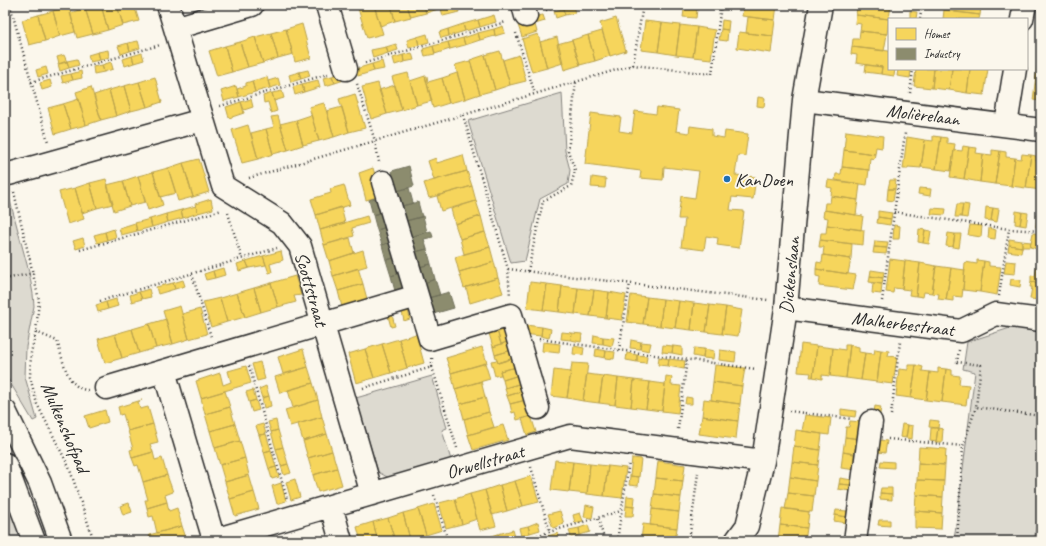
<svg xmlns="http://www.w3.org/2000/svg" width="1046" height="546" viewBox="0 0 1046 546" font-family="Caveat,sans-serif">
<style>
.green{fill:#dddad0;stroke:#84827e}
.homes{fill:#f6d55c;stroke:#b9a24d}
.industry{fill:#8c8c6e;stroke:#6f6f5a}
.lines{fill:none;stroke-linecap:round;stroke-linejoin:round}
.minor-casing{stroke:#2b2b2b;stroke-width:25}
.path{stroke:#2b2b2b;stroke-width:2.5;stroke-dasharray:1 3;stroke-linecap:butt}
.minor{stroke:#fbf7ec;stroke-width:22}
.poi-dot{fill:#1f6fb2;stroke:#fbf7ec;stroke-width:1.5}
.labels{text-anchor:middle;stroke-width:4;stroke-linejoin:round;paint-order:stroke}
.street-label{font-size:19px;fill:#2b2b2b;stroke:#fbf7ec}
.poi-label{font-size:19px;fill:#2b2b2b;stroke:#fbf7ec;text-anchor:start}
</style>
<rect width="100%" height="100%" fill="#fbf7ec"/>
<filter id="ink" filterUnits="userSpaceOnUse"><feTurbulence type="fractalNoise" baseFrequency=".025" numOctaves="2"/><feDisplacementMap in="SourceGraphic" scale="8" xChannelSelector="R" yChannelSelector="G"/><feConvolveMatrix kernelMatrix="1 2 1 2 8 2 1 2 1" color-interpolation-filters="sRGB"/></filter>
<g filter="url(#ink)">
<path class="green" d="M562,93L565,151L570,170L568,184L540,199L525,261L511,263L468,121Z
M5,182L29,272L33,294L34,306L26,347L25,377L37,419L33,421L5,374Z
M1013,327L1041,330V498L1034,541H954L975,372L963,369L967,342Z
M432,376L447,428L442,430L451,460L389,478L378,472L356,398Z
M5,476L30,541H5Z"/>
<path class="homes" d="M97,5H101L108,30L93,34L85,8Z
M101,5H117L123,25L108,30Z
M117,5H134L139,21L123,25Z
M357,5H374L383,34L367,38Z
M374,5H391L395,21L380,26Z
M391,5H407L411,17L395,21Z
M407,5H424L426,13L411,17Z
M424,5H440L441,8L426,13Z
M440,5H457L459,12L443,16Z
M743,5H777L775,20L742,16Z
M864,5H891L889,19L856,15L857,7L864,8Z
M955,5H988L987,8L981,7L980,15L954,12Z
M69,6L75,32L60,36L53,11Z
M573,6L575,13L565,15L563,9Z
M85,8L93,34L77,38L70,13Z
M688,8L697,9L696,18L683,17L684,10Z
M563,9L565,15L556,18L554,11Z
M944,10L980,15L979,19H943Z
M53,11L60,36L45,41L38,15Z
M910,11L917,12L916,19H910Z
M38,15L45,41L29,45L22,20Z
M494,15L496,22L480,27L478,20Z
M543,15L545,21L535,24L533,17Z
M856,15L889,19L887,34L860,31L861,24L855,23Z
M533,17L537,32L522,37L517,22Z
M748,17L775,20L773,36L746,33Z
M616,18L626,51L610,56L600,23Z
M478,20L480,27L465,31L463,24Z
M722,20L729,21L728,30L721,29Z
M645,21L662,23L658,52L641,50Z
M662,23L680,25L676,55L658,52Z
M302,24L311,58L295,62L286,29Z
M463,24L465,31L449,36L448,29Z
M680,25L697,27L693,57L676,55Z
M503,26L505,33L495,36L494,29Z
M697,27L715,30L711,59L693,57Z
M286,29L293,54L278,58L271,33Z
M448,29L449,36L441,38L439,32Z
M494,29L495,36L480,40L478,33Z
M721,29L728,30L727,41L719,40Z
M602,31L610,56L595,61L588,35Z
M860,31L887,34L884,51L852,47L853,39H859Z
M739,32L773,36L771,53L737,48Z
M271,33L278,58L263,63L255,37Z
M478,33L480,40L465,45L463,38Z
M427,34L429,42L419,45L417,37Z
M538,34L547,68L532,72L522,39Z
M588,35L595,61L580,65L572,40Z
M255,37L263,63L248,67L240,42Z
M417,37L419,45L409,48L407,40Z
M557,37L563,63L547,68L540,42Z
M463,38L465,45L450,49L448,42Z
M572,40L580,65L564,70L557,44Z
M138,41L140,48L130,51L128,43Z
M240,42L248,67L232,72L225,46Z
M448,42L450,49L435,54L433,46Z
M128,43L130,51L121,54L118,46Z
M396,44L398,50L388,53L386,47Z
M225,46L232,72L217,76L209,51Z
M433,46L435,54L425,56L423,49Z
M386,47L388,53L373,58L371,50Z
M852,47L889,51V69H895L894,76L881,74L882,67L856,63L857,55L851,54Z
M108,50L109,57L100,60L98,52Z
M500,51L510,85L495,90L485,55Z
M98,52L100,60L90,62L88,55Z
M1039,52L1041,53V69L1037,68Z
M142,53L144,60L134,63L132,56Z
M412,53L414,60L404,62L403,55Z
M64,55L67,62L59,64L57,57Z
M403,55L404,62L395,65L393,58Z
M485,55L495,90L480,94L470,60Z
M519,55L526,81L510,85L503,60Z
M132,56L134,63L125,66L123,59Z
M77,59L79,65L69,68L67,61Z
M67,61L69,68L60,71L58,64Z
M382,61L384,69L374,71L372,64Z
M470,61L480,94L465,99L455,65Z
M111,62L113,69L104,72L102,65Z
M372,64L374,71L358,76L356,69Z
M102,65L104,72L94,74L93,67Z
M866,65L882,67L881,74L865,72Z
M46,67L48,74L38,77L36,70Z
M1037,68L1041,69V85L1035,84Z
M898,69L911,71L910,78L897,76Z
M916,69H934L932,88L914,86Z
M934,69H952L949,90L932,88Z
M952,69H970L967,93L949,90Z
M970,69H988L984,95L967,93Z
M308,70L310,76L301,79L299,72Z
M81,71L82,78L73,80L71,74Z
M299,72L301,79L291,82L289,75Z
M342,73L344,80L335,83L332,76Z
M408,73L417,105L402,110L392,77Z
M457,73L465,99L449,103L442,78Z
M71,74L73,80L63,83L61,76Z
M332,76L335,83L325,86L323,78Z
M425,76L432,101L417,105L410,81Z
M425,76H427L428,82L442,78L449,103L433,108Z
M155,77L162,102L147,107L139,82Z
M267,77L270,88L255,92L252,81Z
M278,78L280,85L270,88L268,81Z
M50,80L52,87L42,90L40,83Z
M318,80L320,87L304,92L302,84Z
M252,81L255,92L239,97L237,89L246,86V83Z
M139,82L147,107L131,111L124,86Z
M378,83L387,114L371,119L362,87Z
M302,84L304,92L295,95L293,87Z
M1035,84L1041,85V101L1033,100Z
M395,85L402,110L387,114L379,90Z
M124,86L131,111L116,116L109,90Z
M236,86L239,97L224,101L221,91Z
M91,87L101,120L86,125L76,92Z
M109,90L116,116L101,120L94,95Z
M282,91L284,98L274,101L272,93Z
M272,93L277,111L271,113L268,102L264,103L263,96Z
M355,94L365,128L349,132L339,99Z
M758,97L765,98L764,107L757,106Z
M79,99L86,125L71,129L63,104Z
M251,99L253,107L244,110L241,102Z
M241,102L244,113L229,118L226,107Z
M324,103L334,137L319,141L309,107Z
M63,104L71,129L55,134L48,108Z
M342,107L349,132L334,137L327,111Z
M657,107L679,110L676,131L689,133L690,126L712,129V136L724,138L725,131L748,134L745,156L738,155L735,175L756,177L753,199L732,197L730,210L744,211L739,248L717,245L718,238L706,236L704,250L681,247L685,219H678L681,196L695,198L699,171L664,167L663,180L640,178L641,171L585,164L591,113L621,117L619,131L632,133L635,111L656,114Z
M311,115L319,141L303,145L296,120Z
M278,116L288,150L273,154L266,129L274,127L271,117Z
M296,120L303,145L288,150L280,124Z
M248,125L258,159L242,163L232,130Z
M266,129L273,154L258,159L251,133Z
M846,131L883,136L882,148L876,147L875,154L844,150Z
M933,136L941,137L936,169L921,167L925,140L933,141Z
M907,137L925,140L921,168L908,167V169H903Z
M941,137L947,138V143L955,144L951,171L936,169Z
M963,146L969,147L964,179L950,177L954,150L962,151Z
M969,147L977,148L976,153L983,154L980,182L964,179Z
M844,150L875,154L874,159L870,158L869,170L842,167Z
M992,150L1000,151L995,184L980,182L983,154L992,155Z
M1000,151L1006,152V157L1015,158L1011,186L995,184Z
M1022,154L1031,155L1026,188L1011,186L1015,158L1021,159Z
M463,155L467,171L434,180L428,161L436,158L437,163Z
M1031,155L1036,156V161L1041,162V190L1026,188Z
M199,159L209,192L193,197L183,163Z
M183,163L193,197L178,201L168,168Z
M842,167L869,170L867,185L835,180L836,174H841Z
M168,168L176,193L160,197L153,172Z
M373,168L381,196L366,200L359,173Z
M467,171L472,186L429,198L424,183Z
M153,172L163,205L148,210L138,176Z
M138,176L145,202L130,206L123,181Z
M592,177L606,179L605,188L591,187Z
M106,179L113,204L97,208L90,183Z
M828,180L860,184L858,200L831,196L832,188L827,187Z
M890,180H896L895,189H888Z
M123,181L130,206L114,211L107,185Z
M90,183L97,208L82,213L75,188Z
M344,185L350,205L316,215L311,199L331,193L330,189Z
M472,186L476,201L441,211L437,196Z
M75,188L84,219L68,224L59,192Z
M919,188L931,189L930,196L918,194Z
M888,189H895L893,201L887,200Z
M831,196L858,200L856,215L824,210L825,203H830Z
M211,199L213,209L198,213L195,204Z
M476,201L481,216L455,224L451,209Z
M957,204H963L961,217H955Z
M963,204L969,205L967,218L961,217Z
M196,206L198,213L183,218L181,210Z
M341,207L345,223L320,230L316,215Z
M986,207L993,208L991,221L985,220Z
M932,208L946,209L945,215L931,214Z
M993,208L999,209L997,222L991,221Z
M181,210L183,218L168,222L166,214Z
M824,210L863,216L861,230L827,225L828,218L823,217Z
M878,211L892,213L891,219L878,217Z
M1016,211L1022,212L1020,225L1015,224Z
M1022,212L1028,213L1026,226L1020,225Z
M166,214L168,222L152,227L150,219Z
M1037,215L1041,216V227H1036Z
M367,216L369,223L352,228L354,236L324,245L320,230Z
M481,216L485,232L460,239L455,224Z
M878,217L891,219L890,225L877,223Z
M150,219L152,227L137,231L135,223Z
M135,223L137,231L121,235L119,228Z
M827,225L864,230L863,245L820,240L821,233H826Z
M894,225L900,226L899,239H893Z
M970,225L982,226L981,237L968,235Z
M989,228L996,230L995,239L988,238Z
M114,229L116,237L107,240L105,232Z
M919,229L925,230L923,243L918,242Z
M925,230L931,231L929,244L923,243Z
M105,232L107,240L97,243L94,235Z
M485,232L490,247L464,254L460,239Z
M948,233L955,234L953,247L946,246Z
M1033,233L1041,234V250L1030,247Z
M955,234H961L959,248L953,247Z
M83,238L85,246L76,249L73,241Z
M350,238L354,253L329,261L324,245Z
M1009,239L1022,241V247L1009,245Z
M820,240L852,244L851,259L823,255L824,247H819Z
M875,241L888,242L887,248L874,247Z
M1022,241L1031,242L1030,247H1022Z
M1009,245L1022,247L1021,253L1008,251Z
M490,247L494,262L459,272L455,257Z
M874,247L887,248L886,254L873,253Z
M363,250L367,266L333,276L329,261Z
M1039,250H1041V265H1037Z
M281,251L283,260L270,264L272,272L269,273L263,256Z
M823,255L851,259L848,274L816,269L817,262L822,263Z
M263,256L266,265L249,268L246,261Z
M890,259L905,261L902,289L894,288L893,293L886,292Z
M977,260L984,261L980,292L963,290L965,262L977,264Z
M246,261L249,268L239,271L237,264Z
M905,261L920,263L916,296L909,295L910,290L902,289Z
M984,261L989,262V266L1001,267L997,295L980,292Z
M1006,261L1016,262L1015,274L1004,273Z
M494,262L498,278L464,288L459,272Z
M920,263L936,266L932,293L924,292L923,297L916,296Z
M1037,265H1041V284L1031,282V275L1035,276Z
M936,266L951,268L946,300L938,299L939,294L932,293Z
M223,268L225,275L215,278L213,271Z
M358,268L363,284L338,291L333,276Z
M951,268L965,270L962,297L953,296V301L946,300Z
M816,269L856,275L853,290L819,286L820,277L816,276Z
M871,270L884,272L883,278L870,276Z
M213,271L215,278L206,280L204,274Z
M295,276L301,295L294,296L296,302L278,307L271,283Z
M870,276L883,278L882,284L869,282Z
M498,278L503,293L470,303L466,287Z
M1011,279L1021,280L1020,287L1010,285Z
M183,280L185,286L175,289L173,283Z
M530,282L547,284L543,310L527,308Z
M1031,282L1041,284V300L1030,299L1032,287H1030Z
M173,283L175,289L158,294L156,287Z
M271,283L278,307L261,312L254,288Z
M873,283L882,284L881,294L872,293Z
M363,284L367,299L342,307L338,291Z
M547,284L562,286L559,312L543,310Z
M562,286L578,288L575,314L559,312Z
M254,288L261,312L245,317L237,293Z
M578,288L594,290L590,316L575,314Z
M149,289L151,297L142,299L139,292Z
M594,290L609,292L606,318L590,316Z
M139,292L142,299L132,302L130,295Z
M609,292L626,295L622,320L606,318Z
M237,293L245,317L227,322L220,298Z
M631,295L647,297L643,324L627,322Z
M647,297L663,299L660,326L643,324Z
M220,298L227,322L211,327L203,302Z
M116,299L118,306L108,309L106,302Z
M663,299L679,301L675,328L660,326Z
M679,301L694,303L691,330L675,328Z
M106,302L108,309L98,312L96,305Z
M694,303L710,305L706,332L691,330Z
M710,305L726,307L722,334L706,332Z
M180,306L189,339L173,344L163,311Z
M726,307L742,310L738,336L722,334Z
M200,309L207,334L189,339L182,314Z
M408,310L410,319L404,321L402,312Z
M392,315L395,326L391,327L388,316Z
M166,319L173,344L156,348L149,324Z
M149,324L156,348L139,353L132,329Z
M505,325L510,341L501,344L496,327Z
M525,325L542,327L541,336L523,334Z
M496,327L501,344L493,347L488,330Z
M542,327L551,329L549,338L541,336Z
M132,329L139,353L122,358L115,334Z
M562,332L572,333L571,340L561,339Z
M572,333L582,334L581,342L571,340Z
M115,334L122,358L105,363L98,339Z
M416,334L424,363L407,368L399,339Z
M594,335L603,337V344L593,343Z
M603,337L614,338L612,346L603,344Z
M399,339L407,368L391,373L382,344Z
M631,340L641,342L640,349L630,348Z
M510,341L512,350L495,355L493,347Z
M543,342L560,344L559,353L542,351Z
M641,342L651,343L649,351L640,349Z
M382,344L391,373L374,378L365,349Z
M801,344L817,346L813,377H810L811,373L798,372Z
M663,345L673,346L672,353L662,352Z
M845,345H850L846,378L830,376L833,348L845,350Z
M850,345L859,347V352L865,353L861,380L846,378Z
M574,346L584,348L583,355L573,354Z
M673,346L682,347V355L672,353Z
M817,346L833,348L830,376L822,375V379L813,377Z
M482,347L487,363L451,373L446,358Z
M694,348L704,349L703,358L693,356Z
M303,349L308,367L283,374L278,357Z
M365,349L374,378L356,383L348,354Z
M596,349L606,351L605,358L595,356Z
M704,349L714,351L713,359L703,358Z
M875,349L881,350L877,382L861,380L865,353L874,354Z
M512,350L514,358L498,363L495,355Z
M720,350L736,352L735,362L719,360Z
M881,350L889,351L888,356L897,357L893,384L877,382Z
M606,351L615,352L614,359L605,358Z
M627,353L637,355V362L626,360Z
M637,355L647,356L646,363L637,362Z
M659,357L669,359L668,366L658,365Z
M514,358L517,367L500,371L501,375L495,376L491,361L497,360L498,363Z
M669,359L685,361L684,369L668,366Z
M260,362L265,379L257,381L252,364Z
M485,363L490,379L455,389L451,373Z
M572,363L588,364L583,401L567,398Z
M715,365L745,368L742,386L713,382Z
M908,365H916L911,398L896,396L899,369L908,370Z
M916,365L923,367L922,371L930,372L926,400L911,398Z
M246,366L251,383L201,398L196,381L220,373L223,385L231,382L228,371Z
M308,367L313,383L280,393L275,377Z
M517,367L519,375L503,380L500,371Z
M938,368L946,369L942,402L926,400L930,372L938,373Z
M946,369L952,370V375L960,376L959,384L969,385L966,405L942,402Z
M554,370L571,372L567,398L551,396Z
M587,374L603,376L599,403L583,401Z
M519,375L522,383L505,388L503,380Z
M603,376L618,378L615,405L599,403Z
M666,376L672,377L671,385L681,386L678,413L662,411Z
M618,378L634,380L631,407L615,405Z
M634,380L650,382L646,409L631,407Z
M481,381L485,397L460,404L455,389Z
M650,382L665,384L662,411L646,409Z
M713,382L742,386L740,404L711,400Z
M313,383L318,400L293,408L288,390Z
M522,383L524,391L507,396L505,388Z
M266,386L269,396L262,398L259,389Z
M253,390L256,400L249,402L246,392Z
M225,391L230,407L205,414L201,398Z
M524,391L526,400L510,404L507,396Z
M269,396L271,406L264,408L262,398Z
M485,397L489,412L464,419L460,404Z
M686,397L692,398V404H685Z
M704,399L740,404L738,421L702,416Z
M142,400L138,402L140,409L148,407L153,424L128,431L123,414L120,415L118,407Z
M256,400L259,410L252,412L249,402Z
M318,400L322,417L290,426L285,410Z
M526,400L531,416L517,420L515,412L512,413L510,404Z
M875,406L881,407L879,420L873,419Z
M230,407L235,424L210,431L205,414Z
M841,409L856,411L855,417L841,415Z
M105,410L108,422L89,428L85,416Z
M489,412L494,427L468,435L464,419Z
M805,415L831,418L829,435L802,431Z
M531,416L536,432L527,435L522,419Z
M702,416L738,421L736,439L699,434Z
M322,417L327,434L303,441L298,424Z
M276,420L278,430L271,432L268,422Z
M930,420L939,421L938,428L929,427Z
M850,421L862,422L860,439L845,437L846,427H849Z
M153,424L158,442L150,444L153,452L132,458L130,450L133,449L128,431Z
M235,424L240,441L215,448L210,431Z
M263,424L266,434L259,435L256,426Z
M902,424L908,425L906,438L900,437Z
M503,425L508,440L473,450L468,435Z
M908,425L913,426L912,439L906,438Z
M931,428H938L936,442L930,441Z
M938,428L943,429L942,442H936Z
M278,430L283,447L276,449L271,432Z
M796,430L822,434L820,450L794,446Z
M266,434L271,450L264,452L259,435Z
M327,434L332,451L308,458L303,441Z
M845,437L860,439L859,449L855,448L854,454L843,452Z
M880,440L887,441L885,453L879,452Z
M240,441L245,458L220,465L215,448Z
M794,446L820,450L818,465L792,462Z
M283,447L288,464L281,466L276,449Z
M919,447L946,449L945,465L918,463Z
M271,450L276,467L269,469L264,452Z
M332,451L337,468L313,475L308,458Z
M153,452L155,460L162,458L167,475L143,482L138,465L135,466L132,458Z
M843,452L854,454V460H857L856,470L841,468Z
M245,458L249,475L225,482L220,465Z
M632,458L641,459L639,477L630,476Z
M555,460L573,462L569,492L551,490Z
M658,461L685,465L683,481L656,478Z
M881,461L894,462V468L880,467Z
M573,462L590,464L587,494L569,492Z
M792,462L818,465L816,481L790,477Z
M918,463L945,465L944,481L917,480Z
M288,464L291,473L284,475L281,466Z
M590,464L608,466L604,496L587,494Z
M608,466L626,468L622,498L604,496Z
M276,467L279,477L272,479L269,469Z
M337,468L342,485L318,492L313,475Z
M167,475L173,492L165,495L167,502L147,508L145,500H148L143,482Z
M249,475L254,492L230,499L225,482Z
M531,476L539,502L523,506L515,481Z
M630,476L639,477L638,486L629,485Z
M790,477L816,481L814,496L788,493Z
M656,478L683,481L681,497L654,494Z
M840,478L852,480L851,485L839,484Z
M295,479L300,497L291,500L286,482Z
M917,480L944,481L943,497L916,495Z
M515,481L523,506L507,511L500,485Z
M281,483L286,501L277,504L272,486Z
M839,484L851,485L850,491L838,489Z
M500,485L507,511L492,515L485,490Z
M881,488H892V494L880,493Z
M485,490L496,526L480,530L470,494Z
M254,492L259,509L235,516L230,499Z
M788,493L814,496L812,512L785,509Z
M880,493L892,494V500L880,499Z
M470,494L477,519L462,524L455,499Z
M654,494L681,497L679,512L652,509Z
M916,495L943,497L942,513L915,511Z
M627,496L635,497L634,507L626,506Z
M455,499L462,524L446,528L439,503Z
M167,502L169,511L177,508L182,526L157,533L153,516L149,517L147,508Z
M129,503L132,512L123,515L120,506Z
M434,504L442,530L426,535L418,509Z
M586,505L594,507L592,518L584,517Z
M626,506L634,507L633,516H625Z
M782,508L809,512L807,528L780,525Z
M418,509L426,535L410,539L403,513Z
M652,509L679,512L677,528L650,525Z
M836,510L847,511V517L835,515Z
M560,511L564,524L553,528L548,514Z
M915,511L942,513L941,529L915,528Z
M403,513L410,539L395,541L388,518Z
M580,513L583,521L575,523L573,515Z
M835,515L847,517L846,523L834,521Z
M388,518L395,541H378L373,522Z
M879,520H890V526L878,525Z
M373,522L378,541H361L357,527Z
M538,522L540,530L530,533L528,526Z
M643,524L677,528L675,541L641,540Z
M588,525L590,532L580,535L579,528Z
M780,525L807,528L805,541L778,540Z
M182,526L187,541H150L149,535Z
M528,526L530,533L521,536L519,528Z
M579,528L580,535L571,537L569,530Z
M513,530L515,537L500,541L498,534Z
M558,533L560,541H550L548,536Z
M498,534L500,541H483V539Z
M548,536L550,541H539L538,538Z"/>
<path class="industry" d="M409,166L414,186L397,191L392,171Z
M409,188L413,203L402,206L397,191Z
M381,196L386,211L373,215L369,200Z
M418,202L422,217L406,221L402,206Z
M386,211L390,226L377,230L373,215Z
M423,216L427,232L410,237L406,221Z
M390,226L394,241L382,245L377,230Z
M431,231L433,237L424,239L427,249L415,252L410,237Z
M394,241L399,257L386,260L382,245Z
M427,249L431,264L419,267L415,252Z
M399,257L403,272L391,276L386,260Z
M431,264L435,279L424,283L419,267Z
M403,272L408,288L395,291L391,276Z
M435,279L440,295L428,298L424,283Z
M449,292L454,308L433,314L428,298Z"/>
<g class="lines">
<g class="minor-casing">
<path id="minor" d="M168,5L223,186L282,223L300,246L372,494
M327,5L346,69
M523,5L526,16
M1022,19L1025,5
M175,28L252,5
M804,100L1041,130
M1006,125L1015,69
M9,174L202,120
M383,182L430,339L511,315L538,408
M786,308L961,331L996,314L1041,320
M164,371L214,540L570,436L763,461
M106,388L417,296
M5,411L40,483L61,541
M5,464L34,541
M331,506L341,541
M736,541L747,526L763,461L786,308L804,100L821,5
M855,541L871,422"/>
</g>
<path class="path" d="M10,5L48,142
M546,10L565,5
M920,19L922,5
M516,33L535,94
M365,63L506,22
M633,65L643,5
M31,82L160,45
M357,84L375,141L379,162
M910,93L913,69
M220,106L328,74
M463,115L508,269L510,296
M249,178L633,65L712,74L721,5
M14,192L39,300L36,332L31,353L30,377L37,404L69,467L94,541
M894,212L1009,229L1041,231
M228,213L242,259
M80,250L222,210
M508,269L768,300
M528,271L543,201L571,186L575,170L568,151L576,82
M192,274L211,337
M5,279L34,273
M999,296L1009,229
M100,301L277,248
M882,301L905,133
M36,332L57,341C63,358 66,389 88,390
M539,339L756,369
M619,350L630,283
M959,350L957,362L981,365L976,407L1041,416
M432,358V367
M249,366L287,499
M363,388L432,367L457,448
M789,411L852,419
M891,415L900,342
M678,429L687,359
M888,439L963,446
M531,467L550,532
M434,495L448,541
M598,519L605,541
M518,541L621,511
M617,541L629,462
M689,541L698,473
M957,541L963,446L976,407
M1038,541L1041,527"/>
<use href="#minor" class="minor"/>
</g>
</g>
<circle class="poi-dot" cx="727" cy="179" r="4"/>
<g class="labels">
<g class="street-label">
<text transform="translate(923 114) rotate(7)" y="7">Molièrelaan</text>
<text transform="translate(789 275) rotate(-84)" y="7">Dickenslaan</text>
<text transform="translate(312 289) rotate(74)" y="7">Scottstraat</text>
<text transform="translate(903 323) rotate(7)" y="7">Malherbestraat</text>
<text transform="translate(66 427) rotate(67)" y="7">Mulkenshofpad</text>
<text transform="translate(485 461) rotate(-16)" y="7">Orwellstraat</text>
</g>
<g class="poi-label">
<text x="735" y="186">KanDoen</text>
</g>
</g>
<rect width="1046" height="546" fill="none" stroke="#fbf7ec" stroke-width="20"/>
<rect x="10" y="10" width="1026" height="526" fill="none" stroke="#2b2b2b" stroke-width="1.5" filter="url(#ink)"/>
<rect x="888" y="18" width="140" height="52" fill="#fbf7ec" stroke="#a8a59f"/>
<rect x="896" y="28" width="20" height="12" fill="#f6d55c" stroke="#a8a59f"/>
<text x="924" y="38" font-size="12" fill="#2b2b2b">Homes</text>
<rect x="896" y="48" width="20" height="12" fill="#8c8c6e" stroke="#a8a59f"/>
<text x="924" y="58" font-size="12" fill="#2b2b2b">Industry</text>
</svg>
